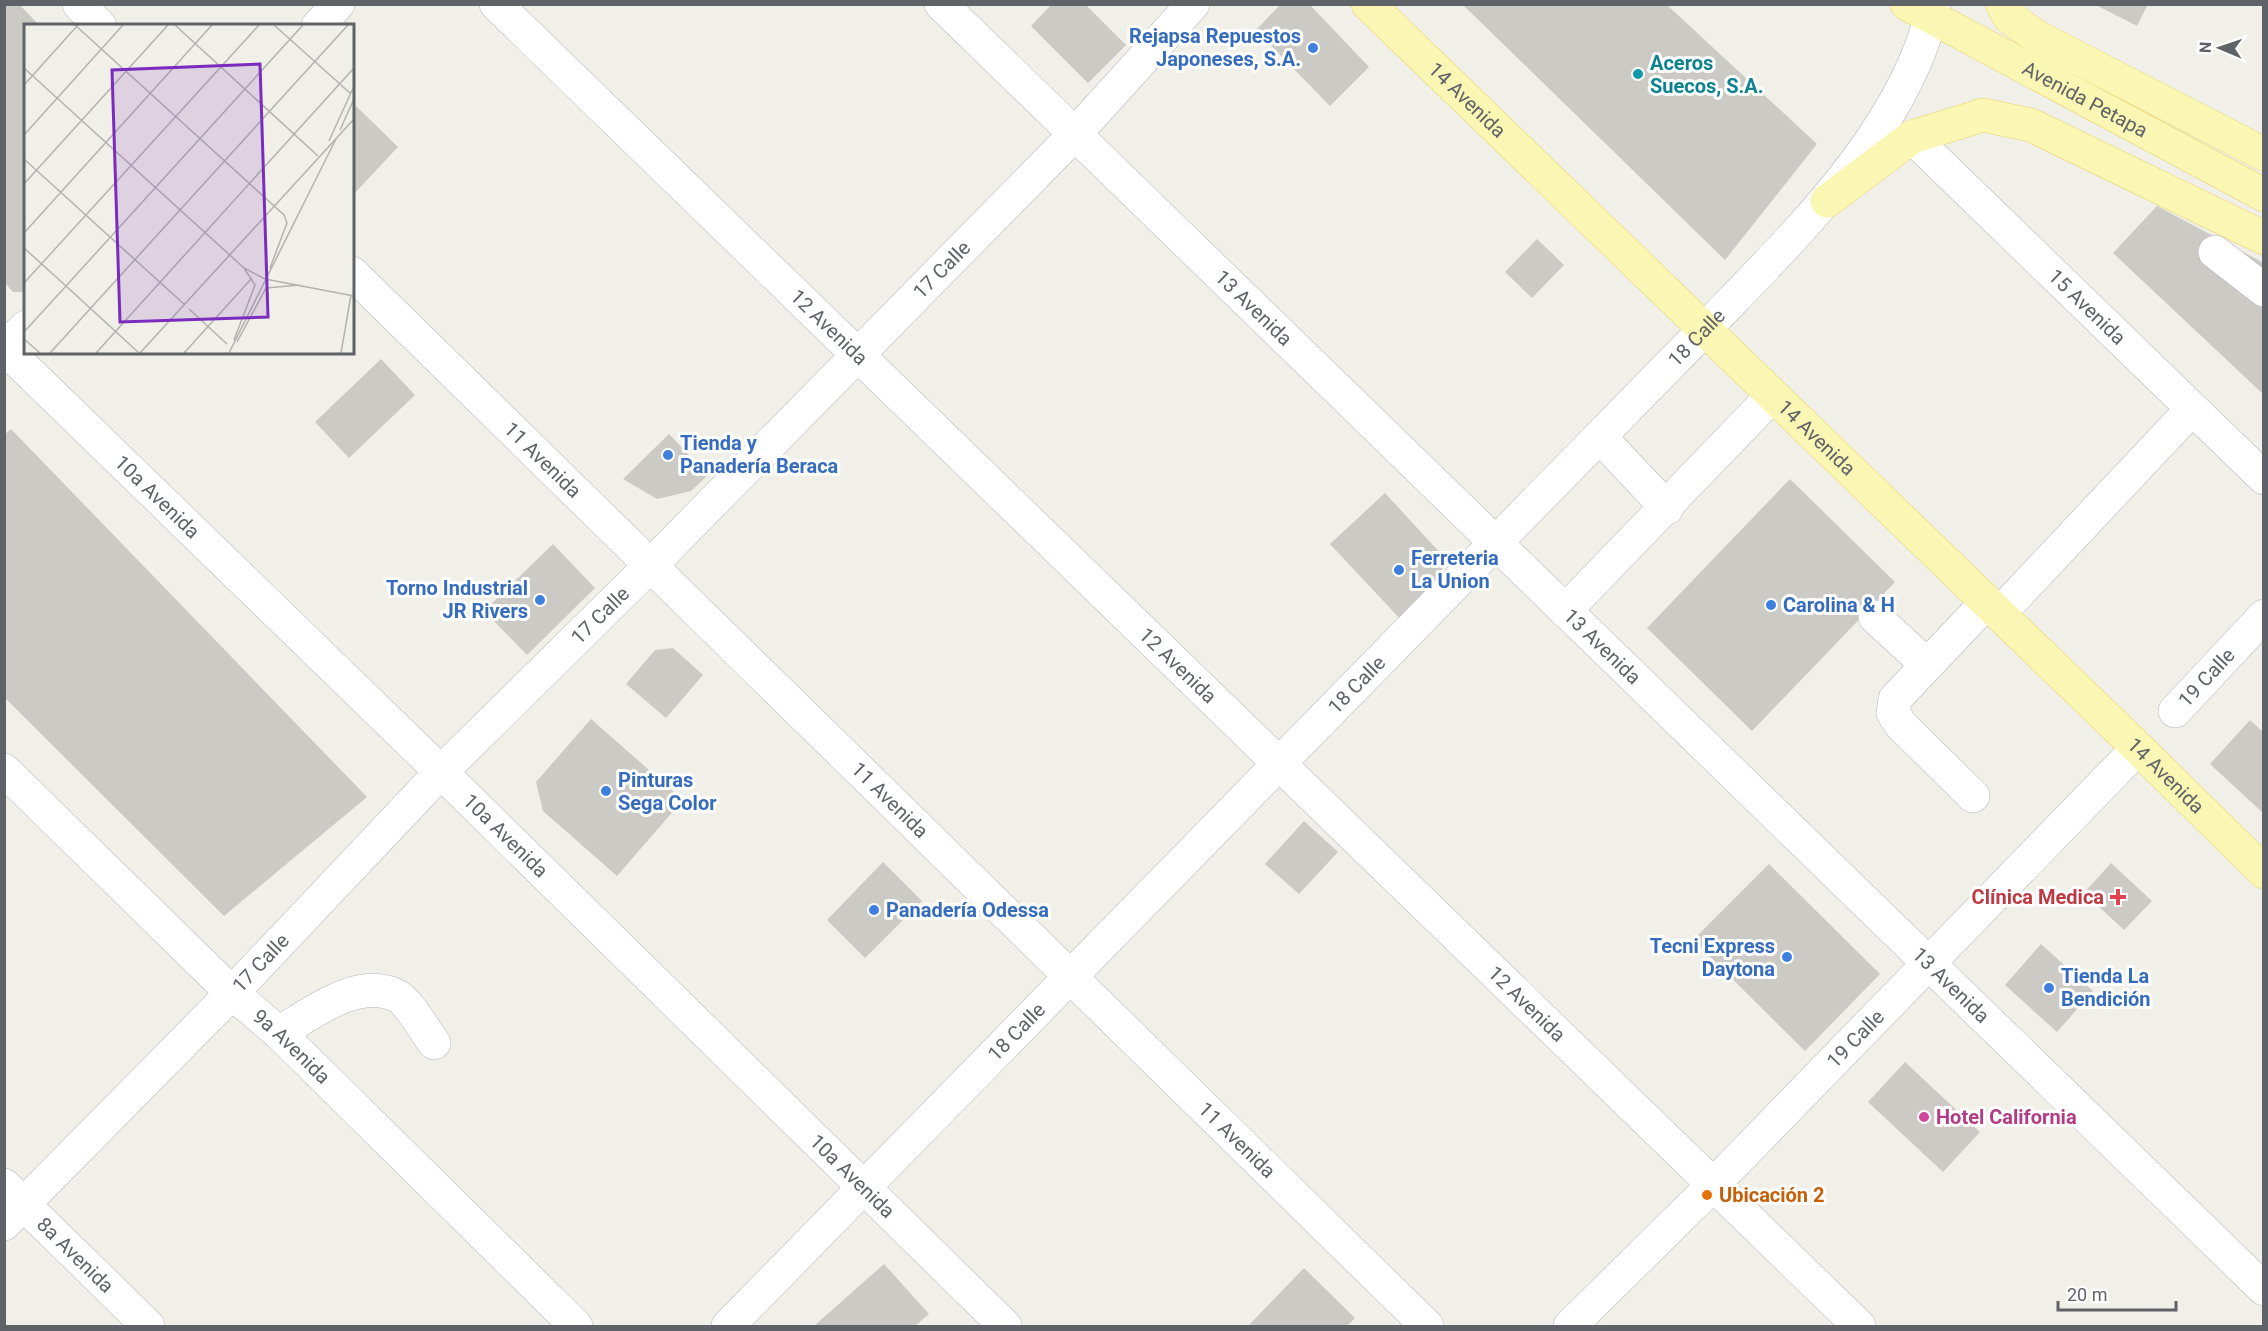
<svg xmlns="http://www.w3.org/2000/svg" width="2268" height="1331" viewBox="0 0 2268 1331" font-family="Roboto,sans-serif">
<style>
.building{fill:#cccac4}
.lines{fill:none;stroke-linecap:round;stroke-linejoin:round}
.minor-casing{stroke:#b5b7bb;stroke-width:34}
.major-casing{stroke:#e9d368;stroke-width:34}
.minor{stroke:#fff;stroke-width:33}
.major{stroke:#faf6b3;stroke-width:33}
.shop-dot{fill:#3f7fe0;stroke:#fff;stroke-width:2}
.culture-dot{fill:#0f9aa8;stroke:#fff;stroke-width:2}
.health-dot{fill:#e0444e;stroke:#fff;stroke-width:2}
.hotel-dot{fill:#d1479c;stroke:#fff;stroke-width:2}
.food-dot{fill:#e8710a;stroke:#fff;stroke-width:2}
.labels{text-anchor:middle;stroke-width:6;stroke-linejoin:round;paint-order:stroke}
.shop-label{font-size:20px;font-weight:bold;fill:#366cbe;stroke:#fff;text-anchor:start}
.culture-label{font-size:20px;font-weight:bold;fill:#0d838f;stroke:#fff;text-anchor:start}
.street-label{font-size:20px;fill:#5f6267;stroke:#fff}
.health-label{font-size:20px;font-weight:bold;fill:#be3a42;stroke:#fff;text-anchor:end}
.hotel-label{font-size:20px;font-weight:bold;fill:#b23c85;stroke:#fff;text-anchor:start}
.food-label{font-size:20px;font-weight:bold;fill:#c56008;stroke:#fff;text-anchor:start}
.inset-road{fill:none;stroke:#b2b3b0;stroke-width:1.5}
.view{fill:#7b2cbf;fill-opacity:0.15;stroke:#7b2cbf;stroke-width:3}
.inset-edge{fill:none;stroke:#5f6267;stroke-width:3}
</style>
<rect width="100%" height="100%" fill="#f0efe8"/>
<path class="building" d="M5,4H19L40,26H26V292H13L5,283Z
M1052,4H1085L1126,45L1088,83L1031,26Z
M1281,4H1309L1369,67L1330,106L1256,30Z
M1462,4H1666L1817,144L1725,260Z
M2094,4H2148L2137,26Z
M355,105L398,147L352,196V108Z
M2157,206L2264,263V395L2113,253Z
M1537,239L1564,265L1532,298L1505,272Z
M381,359L415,395L349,458L315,422Z
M11,429L367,797L224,916L4,697V435Z
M669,434L708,475L691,491L657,499L623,479Z
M1790,479L1895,582L1752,731L1647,628Z
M1385,493L1442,555V585L1403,622L1330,544Z
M553,544L595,588L527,655L484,611Z
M673,648L703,675L666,718L626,684L655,650Z
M591,719L683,800L617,876L543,811L536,782Z
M2250,720L2264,733V814L2210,764Z
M1304,821L1338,852L1299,894L1265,864Z
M883,862L922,901L865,958L827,920Z
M2111,863L2152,901L2124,930L2084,893Z
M1769,864L1880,974L1805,1051L1693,940Z
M2041,944L2093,991L2057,1032L2005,985Z
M1905,1062L1980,1132L1943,1172L1868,1102Z
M884,1264L929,1314L915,1326H814Z
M1304,1268L1355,1318L1347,1326H1248Z"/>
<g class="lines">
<g class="minor-casing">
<g id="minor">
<path d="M79,4L100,26"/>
<path id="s1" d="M496,4L1859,1326"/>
<path id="s2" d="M941,4L2264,1289"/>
<path d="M318,26L338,4"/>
<path id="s3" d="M1912,137L2264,478"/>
<path d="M2215,252L2264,290"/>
<path id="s4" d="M352,273L1427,1326"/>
<path id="s5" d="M26,327L4,348L441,772L1005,1326"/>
<path d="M1600,437L1667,508"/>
<path d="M1565,611L1772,396"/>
<path d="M1999,614L2192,409"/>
<path d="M1875,617L1927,665"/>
<path id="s6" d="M2175,711L2264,616"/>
<path id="s7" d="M4,770L232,993L279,1033L576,1326"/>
<path d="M1973,796L1901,725L1893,713L1895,699L1987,602"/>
<path d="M279,1033C310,1014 359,976 397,996C408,1001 426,1032 434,1043"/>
<path id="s8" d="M4,1185L148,1326"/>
<path id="s9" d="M4,1224L232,993L441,772L651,565L1075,134L1193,4"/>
<path id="s10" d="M728,1326L1704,330C1791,239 1906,132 1934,4"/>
<path id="s11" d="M1570,1326L1713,1185L2138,748"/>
</g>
</g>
<g class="major-casing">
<g id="major">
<path id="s12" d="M1368,4L2138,748L2264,872"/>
<path id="s13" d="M1907,4L2264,195"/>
<path d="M2002,4L2009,17L2037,37L2264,154"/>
<path d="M1827,201L1912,137L1983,115L2031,125L2264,238"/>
</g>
</g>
<use href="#minor" class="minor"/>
<use href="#major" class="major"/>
</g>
<g class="shop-dot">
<circle cx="1313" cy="48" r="6"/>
<circle cx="668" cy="455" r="6"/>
<circle cx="1399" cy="570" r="6"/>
<circle cx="540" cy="600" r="6"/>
<circle cx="1771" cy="605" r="6"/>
<circle cx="606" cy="791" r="6"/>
<circle cx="874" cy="910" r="6"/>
<circle cx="1787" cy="957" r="6"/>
<circle cx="2049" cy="988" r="6"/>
</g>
<circle class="culture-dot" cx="1638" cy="74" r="6"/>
<path class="health-dot" d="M2115 888h6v6h6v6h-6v6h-6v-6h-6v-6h6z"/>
<circle class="hotel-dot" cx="1924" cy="1117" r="6"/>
<circle class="food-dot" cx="1707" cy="1195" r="6"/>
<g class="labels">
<g class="shop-label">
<text x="1301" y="43" text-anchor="end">Rejapsa Repuestos<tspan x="1301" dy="23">Japoneses, S.A.</tspan></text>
<text x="680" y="450">Tienda y<tspan x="680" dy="23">Panadería Beraca</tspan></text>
<text x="1411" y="565">Ferreteria<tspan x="1411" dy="23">La Union</tspan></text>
<text x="528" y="595" text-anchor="end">Torno Industrial<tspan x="528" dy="23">JR Rivers</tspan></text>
<text x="1783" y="612">Carolina &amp; H</text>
<text x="618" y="787">Pinturas<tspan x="618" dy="23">Sega Color</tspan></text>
<text x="886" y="917">Panadería Odessa</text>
<text x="1775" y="953" text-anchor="end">Tecni Express<tspan x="1775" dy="23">Daytona</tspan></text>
<text x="2061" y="983">Tienda La<tspan x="2061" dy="23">Bendición</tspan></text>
</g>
<g class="culture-label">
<text x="1650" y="70">Aceros<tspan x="1650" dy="23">Suecos, S.A.</tspan></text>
</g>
<g class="street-label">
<text dy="7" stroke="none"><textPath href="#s12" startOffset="138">14 Avenida</textPath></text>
<text dy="7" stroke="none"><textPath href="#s13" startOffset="202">Avenida Petapa</textPath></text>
<text dy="7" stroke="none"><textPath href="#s9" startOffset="1338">17 Calle</textPath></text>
<text dy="7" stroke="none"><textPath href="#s2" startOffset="436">13 Avenida</textPath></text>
<text dy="7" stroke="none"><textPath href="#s3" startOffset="244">15 Avenida</textPath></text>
<text dy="7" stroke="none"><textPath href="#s1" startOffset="464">12 Avenida</textPath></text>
<text dy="7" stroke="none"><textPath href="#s10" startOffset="1384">18 Calle</textPath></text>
<text dy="7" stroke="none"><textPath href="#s12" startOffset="624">14 Avenida</textPath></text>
<text dy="7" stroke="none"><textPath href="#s4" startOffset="267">11 Avenida</textPath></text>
<text dy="7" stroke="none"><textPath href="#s5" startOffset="244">10a Avenida</textPath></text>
<text dy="7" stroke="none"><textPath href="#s9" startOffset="852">17 Calle</textPath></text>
<text dy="7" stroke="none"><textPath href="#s2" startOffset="922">13 Avenida</textPath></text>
<text dy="7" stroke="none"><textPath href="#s1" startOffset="950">12 Avenida</textPath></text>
<text dy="7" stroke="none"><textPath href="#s6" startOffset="46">19 Calle</textPath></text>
<text dy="7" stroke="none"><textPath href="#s10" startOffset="898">18 Calle</textPath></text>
<text dy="7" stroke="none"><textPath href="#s12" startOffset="1110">14 Avenida</textPath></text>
<text dy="7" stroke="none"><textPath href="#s4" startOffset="753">11 Avenida</textPath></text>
<text dy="7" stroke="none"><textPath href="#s5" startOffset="730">10a Avenida</textPath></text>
<text dy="7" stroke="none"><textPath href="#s9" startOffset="366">17 Calle</textPath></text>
<text dy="7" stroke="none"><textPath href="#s2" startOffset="1408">13 Avenida</textPath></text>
<text dy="7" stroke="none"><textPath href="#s1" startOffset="1436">12 Avenida</textPath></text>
<text dy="7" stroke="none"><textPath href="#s10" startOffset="412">18 Calle</textPath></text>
<text dy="7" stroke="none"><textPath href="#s11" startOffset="405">19 Calle</textPath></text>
<text dy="7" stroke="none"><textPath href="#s7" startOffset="399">9a Avenida</textPath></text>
<text dy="7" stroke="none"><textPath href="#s4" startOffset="1239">11 Avenida</textPath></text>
<text dy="7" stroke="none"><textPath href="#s5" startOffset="1216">10a Avenida</textPath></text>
<text dy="7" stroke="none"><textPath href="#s8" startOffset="100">8a Avenida</textPath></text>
</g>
<g class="health-label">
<text x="2104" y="904">Clínica Medica</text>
</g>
<g class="hotel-label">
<text x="1936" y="1124">Hotel California</text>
</g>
<g class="food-label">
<text x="1719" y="1202">Ubicación 2</text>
</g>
</g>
<g transform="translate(24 24)">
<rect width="330" height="330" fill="#f0efe8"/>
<path class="inset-road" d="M51,1L260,191L263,199L246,244M151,1L294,132M250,1L326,69M0,44L220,244L241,255L330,272M0,61L54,1M316,106L330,75M0,111L99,1M305,117L330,62M0,135L161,281M0,160L144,1M0,209L188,1M0,224L42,262L279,1M0,259L235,1M165,285L203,320M0,308L42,262L115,329M0,315L16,329M210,316L231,261L220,244M213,318L242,264L276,261M26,329L324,1M72,329L330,44M116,329L330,95M160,329L228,254M205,329L312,115M317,329L327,271"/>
<path class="view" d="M236,40L244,293L96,298L88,46Z"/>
<rect width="330" height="330" class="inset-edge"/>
</g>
<rect width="2268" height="1331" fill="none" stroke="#5f6267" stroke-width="12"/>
<g transform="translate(2220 48) rotate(272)" stroke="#ffffff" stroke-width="4.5" paint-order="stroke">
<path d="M0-4.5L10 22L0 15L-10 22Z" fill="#5f6267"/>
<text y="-9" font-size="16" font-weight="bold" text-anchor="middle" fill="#5f6267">N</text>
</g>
<path d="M2058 1301v9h118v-9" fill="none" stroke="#5f6267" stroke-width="3"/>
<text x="2067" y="1301" font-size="18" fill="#5f6267" stroke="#ffffff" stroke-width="4.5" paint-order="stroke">20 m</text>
</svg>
